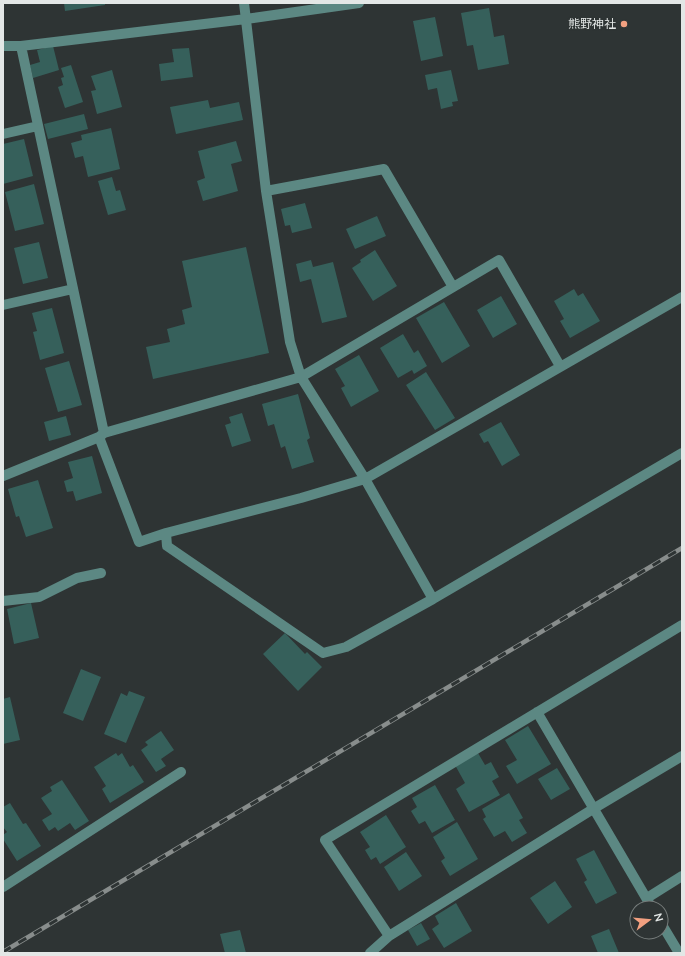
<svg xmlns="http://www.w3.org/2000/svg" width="685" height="956" viewBox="0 0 685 956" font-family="'Nunito Sans','Noto Sans JP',sans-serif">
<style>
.building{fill:#36605b}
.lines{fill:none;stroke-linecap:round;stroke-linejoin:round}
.minor{stroke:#5c8883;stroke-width:10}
.rail-casing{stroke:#888d8c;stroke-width:4.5}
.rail{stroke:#2e3434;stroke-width:3;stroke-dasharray:9;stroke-linecap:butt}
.poi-dot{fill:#f2a080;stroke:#2e3434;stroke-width:1.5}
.labels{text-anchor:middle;stroke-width:3;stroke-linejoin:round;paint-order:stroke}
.poi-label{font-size:12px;fill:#e3e7e6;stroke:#2e3434;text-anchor:end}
</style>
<rect width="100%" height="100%" fill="#2e3434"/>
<path class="building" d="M64,3H105V5L65,11Z
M489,8L494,37L504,35L509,64L478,70L473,45L467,46L461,13Z
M435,17L443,56L421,61L413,21Z
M53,46L59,70L33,78L30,65L40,62L37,50Z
M189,48L193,77L161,81L159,64L174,62L172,49Z
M71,65L83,102L65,108L58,87L63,85L61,78L64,77L61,68Z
M112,70L122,107L97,114L91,91L96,90L91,76Z
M451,70L458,101L452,102L453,106L441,109L437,88L428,90L425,75Z
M208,100L210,108L239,102L243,120L176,134L170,107Z
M84,114L88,129L48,139L44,124Z
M111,128L120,169L88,177L83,156L75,158L71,143L82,140L81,135Z
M24,139L33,176L3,184V144Z
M236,141L242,161L231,164L238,191L203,201L197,181L205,178L198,151Z
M112,177L116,191L120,190L126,210L108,215L98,181Z
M34,184L44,224L15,231L5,192Z
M305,203L312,228L292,233L290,225L285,226L281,209Z
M377,216L386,236L355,249L346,229Z
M39,242L48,278L23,284L14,248Z
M246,247L269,353L153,379L146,347L170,342L167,329L185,324L182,310L192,307L182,261Z
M375,250L397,286L373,301L352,268L361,262L360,260Z
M311,260L313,267L333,262L347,317L322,323L311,279L300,282L296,264Z
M574,289L578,296L583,293L600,321L570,338L560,321L564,319L554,301Z
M501,296L517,324L493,338L477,310Z
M444,302L470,346L442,363L416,318Z
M52,308L64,353L40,360L33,332L37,331L32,313Z
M403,334L414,353L418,350L427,366L414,374L412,370L398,378L380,348Z
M359,355L379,391L351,407L341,388L345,386L335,369Z
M69,361L82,405L58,412L45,368Z
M426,372L455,418L435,430L406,385Z
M298,394L310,438L307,440L314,462L292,469L285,446L281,448L274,424L268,426L262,404Z
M242,413L251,441L232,447L225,425L231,423L229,417Z
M66,416L71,435L49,441L44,422Z
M501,422L520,455L502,466L488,441L484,443L479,434Z
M92,456L102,493L76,501L73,491L67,492L64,481L73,478L68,462Z
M38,480L53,528L26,537L19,516L16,517L8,489Z
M31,603L39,638L14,644L7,609Z
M285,633L305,654L307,652L322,667L298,691L263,654Z
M81,669L101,677L83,721L63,713Z
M129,691L145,697L126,743L104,734L121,693L127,696Z
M10,697L20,740L3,744V699Z
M528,726L551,764L517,784L506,766L517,760L505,740Z
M161,731L174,750L161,759L166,766L156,772L141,750L148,745L145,742Z
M116,753L118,756L122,753L130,767L133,765L144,782L110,803L102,789L106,786L94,767Z
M478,753L485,765L491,762L499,777L492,781L500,795L469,812L456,789L465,783L455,765Z
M557,768L570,789L551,800L538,779Z
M62,780L89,821L75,830L70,823L58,831L55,827L49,831L42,820L52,814L41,798L52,791L50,787Z
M435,785L455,820L432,833L425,821L419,824L411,811L417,807L412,798Z
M509,793L523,818L519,820L527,833L512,842L505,831L494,837L483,819L486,817L482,809Z
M10,803L23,824L26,823L41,846L17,861L3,839V835L7,832L3,827V807Z
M386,815L406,847L380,864L376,857L371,860L365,850L370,847L360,832Z
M457,822L478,859L450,876L441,861L445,858L433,837Z
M594,850L617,893L596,904L584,882L587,880L576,859Z
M406,852L422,876L399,891L384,867Z
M555,881L572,907L548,924L530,898Z
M456,903L472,931L444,948L432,929L439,924L435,916Z
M421,923L430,939L417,946L408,930Z
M609,929L619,953H598L591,936Z
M240,930L246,953H225L220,934Z"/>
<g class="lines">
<path class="minor" d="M244,3L266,191L290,342L301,377L365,479L433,599
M3,46H21L246,19L359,3
M21,46L104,433
M3,134L38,126
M266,191L384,169L453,287
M3,305L73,289
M99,437L139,542L166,533L301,498L365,479L682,297
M3,476L99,437L104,433L301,377L499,260L560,366
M166,533L167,546L323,653L346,647L433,599L682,453
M3,601L39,597L77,578L101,573
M537,712L652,908
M3,887L181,772
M647,898L682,876
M661,923L679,953
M389,936L325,840L682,625
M370,953L389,936L593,809L682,756"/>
<g class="rail-casing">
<path id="rail" d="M3,952L682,548"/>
</g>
<use href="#rail" class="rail"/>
</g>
<circle class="poi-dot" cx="624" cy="24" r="4"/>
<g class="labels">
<g class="poi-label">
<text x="616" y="28">熊野神社</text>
</g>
</g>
<rect width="685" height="956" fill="none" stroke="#e3e7e6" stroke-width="8"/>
<g transform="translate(649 920) rotate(74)"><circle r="19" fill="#2e3434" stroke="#767c7b"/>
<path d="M0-3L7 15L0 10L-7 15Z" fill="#f2a080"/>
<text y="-6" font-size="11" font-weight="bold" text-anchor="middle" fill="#e3e7e6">N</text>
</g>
</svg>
